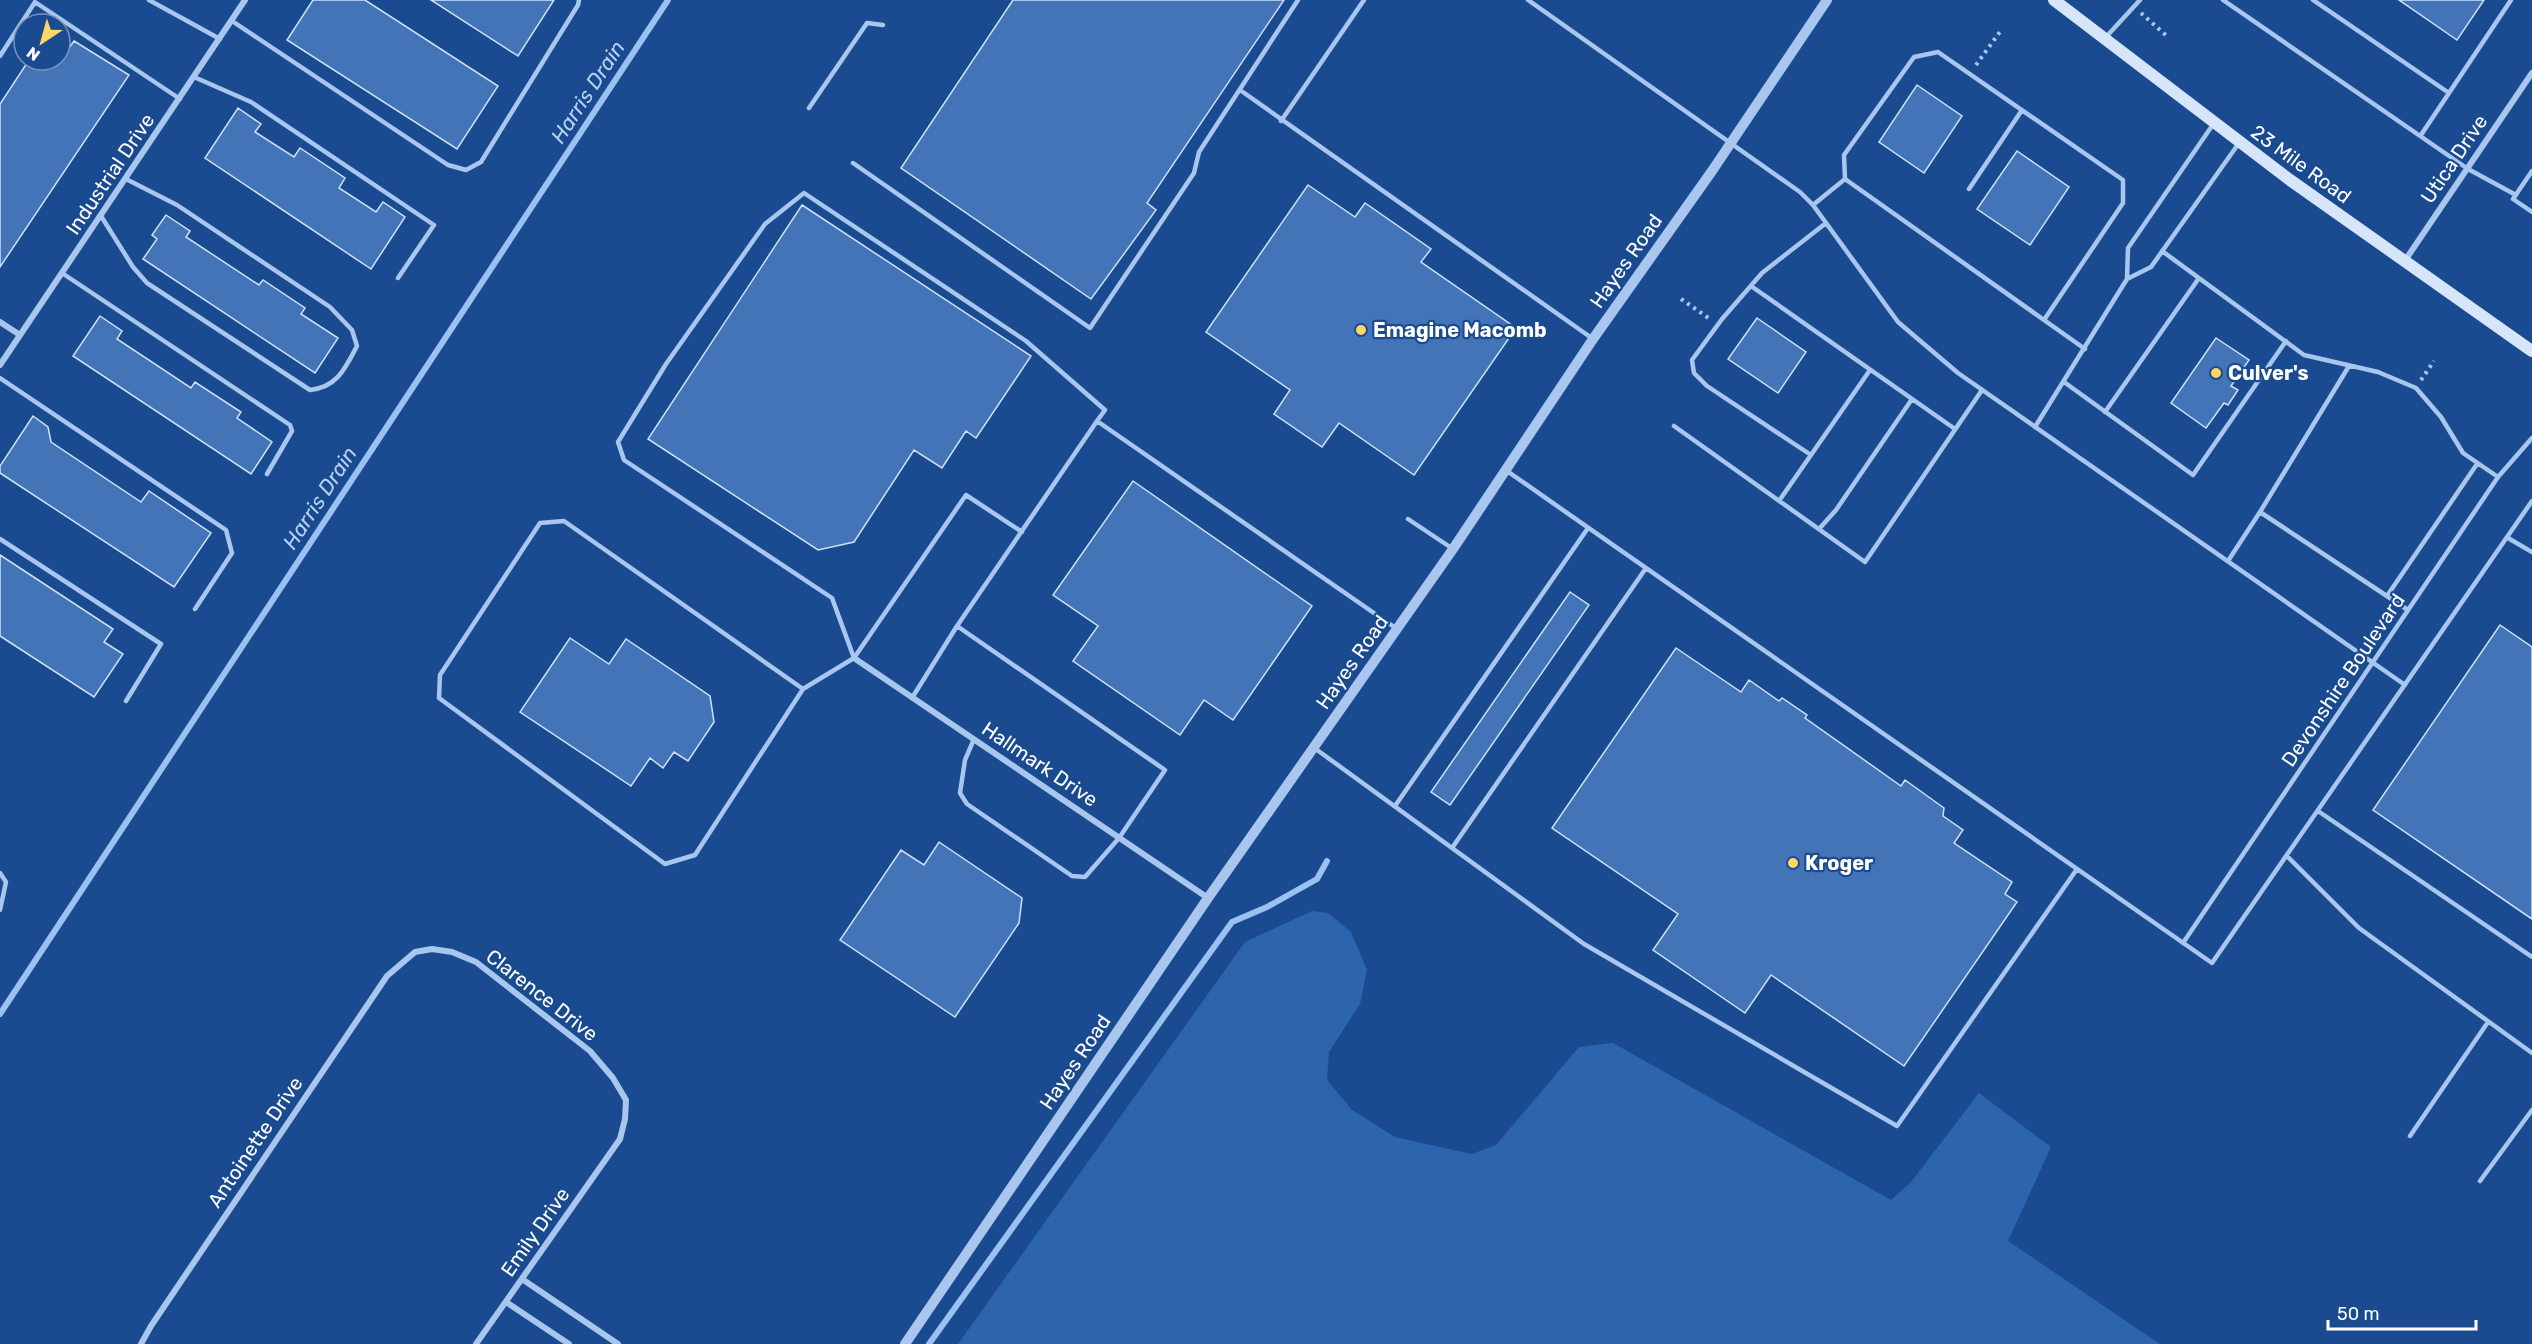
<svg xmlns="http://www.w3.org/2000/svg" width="2532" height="1344" viewBox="0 0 2532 1344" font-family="Rubik,sans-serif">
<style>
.green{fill:#2d64ae}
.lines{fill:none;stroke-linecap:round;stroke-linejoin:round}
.stream{stroke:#9bc1f1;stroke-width:6}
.building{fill:#4374b8;stroke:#cfe1fa;stroke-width:1.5}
.path{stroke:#a9c7ee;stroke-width:4;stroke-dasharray:3 4.5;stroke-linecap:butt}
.service{stroke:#a9c7ee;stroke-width:4.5}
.minor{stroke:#a9c7ee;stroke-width:6}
.tertiary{stroke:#a9c7ee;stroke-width:10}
.secondary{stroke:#d6e5fa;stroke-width:12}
.poi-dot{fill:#ffd666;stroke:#1a4b90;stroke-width:2}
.labels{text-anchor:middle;stroke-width:4.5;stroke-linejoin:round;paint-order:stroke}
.street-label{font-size:20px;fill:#fff;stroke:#1a4b90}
.poi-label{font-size:20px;font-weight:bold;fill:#fff;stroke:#1a4b90;text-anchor:start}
.water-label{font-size:21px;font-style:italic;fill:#b5d1f5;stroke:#1a4b90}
</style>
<rect width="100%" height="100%" fill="#1a4b90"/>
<path class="green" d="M1312,911L1328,913L1351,932L1367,970L1360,1004L1329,1052L1327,1080L1352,1110L1395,1137L1472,1154L1496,1145L1579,1047L1613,1043L1891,1200L1911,1182L1979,1093L2051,1147L2008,1241L2160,1344H958L1245,942Z"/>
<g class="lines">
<path class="stream" d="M0,1014L668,0
M929,1344L1232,922L1267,907L1317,879L1327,861"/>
</g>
<path class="building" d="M313,0H365L498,86L457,149L287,40Z
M431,0H554L518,56Z
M1013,0H1284L1147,203L1156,210L1091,299L901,168Z
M2399,0H2484L2457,40Z
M74,41L129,75L0,267V104L29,60H60Z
M1917,85L1962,116L1924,173L1879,142Z
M238,108L261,124L255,132L294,157L300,148L345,178L339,188L376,212L383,202L405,217L371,269L205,158Z
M2017,151L2069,187L2030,245L1977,209Z
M1308,185L1355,217L1365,203L1431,249L1421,262L1516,328L1414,475L1339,423L1322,447L1274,414L1290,390L1206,332Z
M802,205L1031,356L976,438L966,431L942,468L914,450L854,542L818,550L648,439Z
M166,215L190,231L186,237L259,285L263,280L305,308L301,314L338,338L315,373L143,259L157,239L152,235Z
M100,316L122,331L117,339L191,388L195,382L241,412L237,418L272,442L251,474L73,356Z
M1757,318L1806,352L1778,393L1728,359Z
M2216,338L2249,360L2231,386L2238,390L2228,405L2224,403L2206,428L2171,403Z
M33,416L48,427L51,442L141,502L149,491L211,533L174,587L0,473V466Z
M1133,481L1312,606L1233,720L1204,700L1180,735L1073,661L1098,626L1053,595Z
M0,555L113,629L104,642L123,654L94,697L0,636Z
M1570,592L1589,605L1450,805L1431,792Z
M2500,625L2532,647V919L2373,810Z
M570,638L609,664L626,639L710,696L714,722L688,761L674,752L663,768L650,758L631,786L520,712Z
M1676,648L1741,692L1749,680L1779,701L1782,698L1807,715L1805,718L1901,786L1905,780L1944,808L1943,816L1963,830L1954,843L2012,882L2005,894L2017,902L1904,1066L1771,975L1745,1013L1653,950L1678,914L1552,828Z
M939,842L1022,898L1019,923L955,1017L840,940L901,850L924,865Z"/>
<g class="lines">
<path class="path" d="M2141,13L2168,37
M1976,65L2002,29
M1681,299L1710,319
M2421,380L2434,361"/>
<path class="service" d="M149,0L220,39
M1528,0L1800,192L1813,205L1898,322L1958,373L2405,685
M2223,0L2468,169L2516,195
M2313,0L2449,93
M232,21L448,165L466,170L481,162L578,5L579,0
M2106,37L2140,0
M0,56L35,2L180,99
M194,77L251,102L434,225L398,278
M1240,90L1593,339
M809,108L867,23L883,25
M1281,121L1364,0
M2421,135L2511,0
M853,163L1090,328L1194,173L1199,152L1298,0
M2532,171L2513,199L2532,212
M1969,189L2022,110
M1813,205L1845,179
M101,216L133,267L147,283L310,390C337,387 345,369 357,346L352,330L330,307L177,205L126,179
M2162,251L2304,355L2378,372L2416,388L2441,417L2463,453L2498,477
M62,273L290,425L292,431L267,474
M2127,279L2151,267L2239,143
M1751,286L1955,429
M2044,320L2123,203V180L1938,52L1914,57L1844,155L1845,179L2085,349
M0,378L226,530L232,553L195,609
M2064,382L2193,475L2286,341
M2105,412L2199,278
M1097,421L1397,629
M1674,426L1865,562L1982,390
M2035,427L2127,279L2128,248L2214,123
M1811,455L1707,386L1694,373L1692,360L1722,319L1762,273L1826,223
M1507,471L2212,963L2532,501
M1779,501L1870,370
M2260,512L2349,366
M1408,519L1453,549
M1819,529L1836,510L1912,399
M2508,538L2532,552
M0,539L161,644L126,701
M2228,561L2260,512L2408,610
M2387,596L2477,464
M957,626L1097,421L1105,410L1026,341L804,193L765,224L666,364L618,442L624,460L832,598L854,658L966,495L1022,532
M803,689L564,521L540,523L440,675L439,698L665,864L695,855L803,689L854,658
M912,698L957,626L1165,770L1119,838L1085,877L1072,876L967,804L960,793L965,760L974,739
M1313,747L1584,944L1897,1126L2077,869
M1395,806L1588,528
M2318,811L2532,957
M1452,848L1646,568
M2287,856L2359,928L2532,1053
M0,873L6,882L0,910
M2183,943L2498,477L2532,438
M2410,1136L2488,1022
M2480,1181L2532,1110"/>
<path class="minor" d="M2404,262L2532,73
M0,322L20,335
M0,365L245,0
M854,658L1208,898
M522,1279L618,1344
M506,1302L569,1344
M141,1344L151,1326L387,976L415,952L432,949L452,952L476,962L590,1051L613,1078L626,1100L625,1119L620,1139L476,1344"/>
<path class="tertiary" d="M905,1344L1208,898L1453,549L1593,339L1712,171L1827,0"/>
<path class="secondary" d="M2054,0L2290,180L2532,351"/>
</g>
<g class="poi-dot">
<circle cx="1361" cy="330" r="6"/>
<circle cx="2216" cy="373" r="6"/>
<circle cx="1793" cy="863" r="6"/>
</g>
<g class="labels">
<g class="street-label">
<text transform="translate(2454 159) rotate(-56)" y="7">Utica Drive</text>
<text transform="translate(2301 164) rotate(36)" y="7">23 Mile Road</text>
<text transform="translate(110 174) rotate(-56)" y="7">Industrial Drive</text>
<text transform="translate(1626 261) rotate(-55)" y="7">Hayes Road</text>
<text transform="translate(1352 662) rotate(-55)" y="7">Hayes Road</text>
<text transform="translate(2343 680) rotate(-56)" y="7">Devonshire Boulevard</text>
<text transform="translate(1040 764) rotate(34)" y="7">Hallmark Drive</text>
<text transform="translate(542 995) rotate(38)" y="7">Clarence Drive</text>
<text transform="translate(1075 1062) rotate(-56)" y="7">Hayes Road</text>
<text transform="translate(255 1142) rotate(-56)" y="7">Antoinette Drive</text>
<text transform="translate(535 1232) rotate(-55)" y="7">Emily Drive</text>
</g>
<g class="poi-label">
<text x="1373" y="337">Emagine Macomb</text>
<text x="2228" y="380">Culver's</text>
<text x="1805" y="870">Kroger</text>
</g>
<g class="water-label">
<text transform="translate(588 92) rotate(-57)" y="7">Harris Drain</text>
<text transform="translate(320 498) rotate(-57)" y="7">Harris Drain</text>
</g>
</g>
<g transform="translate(42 42) rotate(216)"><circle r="28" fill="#1a4b90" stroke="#7693bc" stroke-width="1.5"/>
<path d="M0-4.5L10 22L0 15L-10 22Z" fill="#ffd666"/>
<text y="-9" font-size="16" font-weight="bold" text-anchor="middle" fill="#ffffff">N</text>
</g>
<path d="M2328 1320v9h148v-9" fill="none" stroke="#ffffff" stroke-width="3"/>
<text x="2337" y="1320" font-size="18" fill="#ffffff" stroke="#1a4b90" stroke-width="4.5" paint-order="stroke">50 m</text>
</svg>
